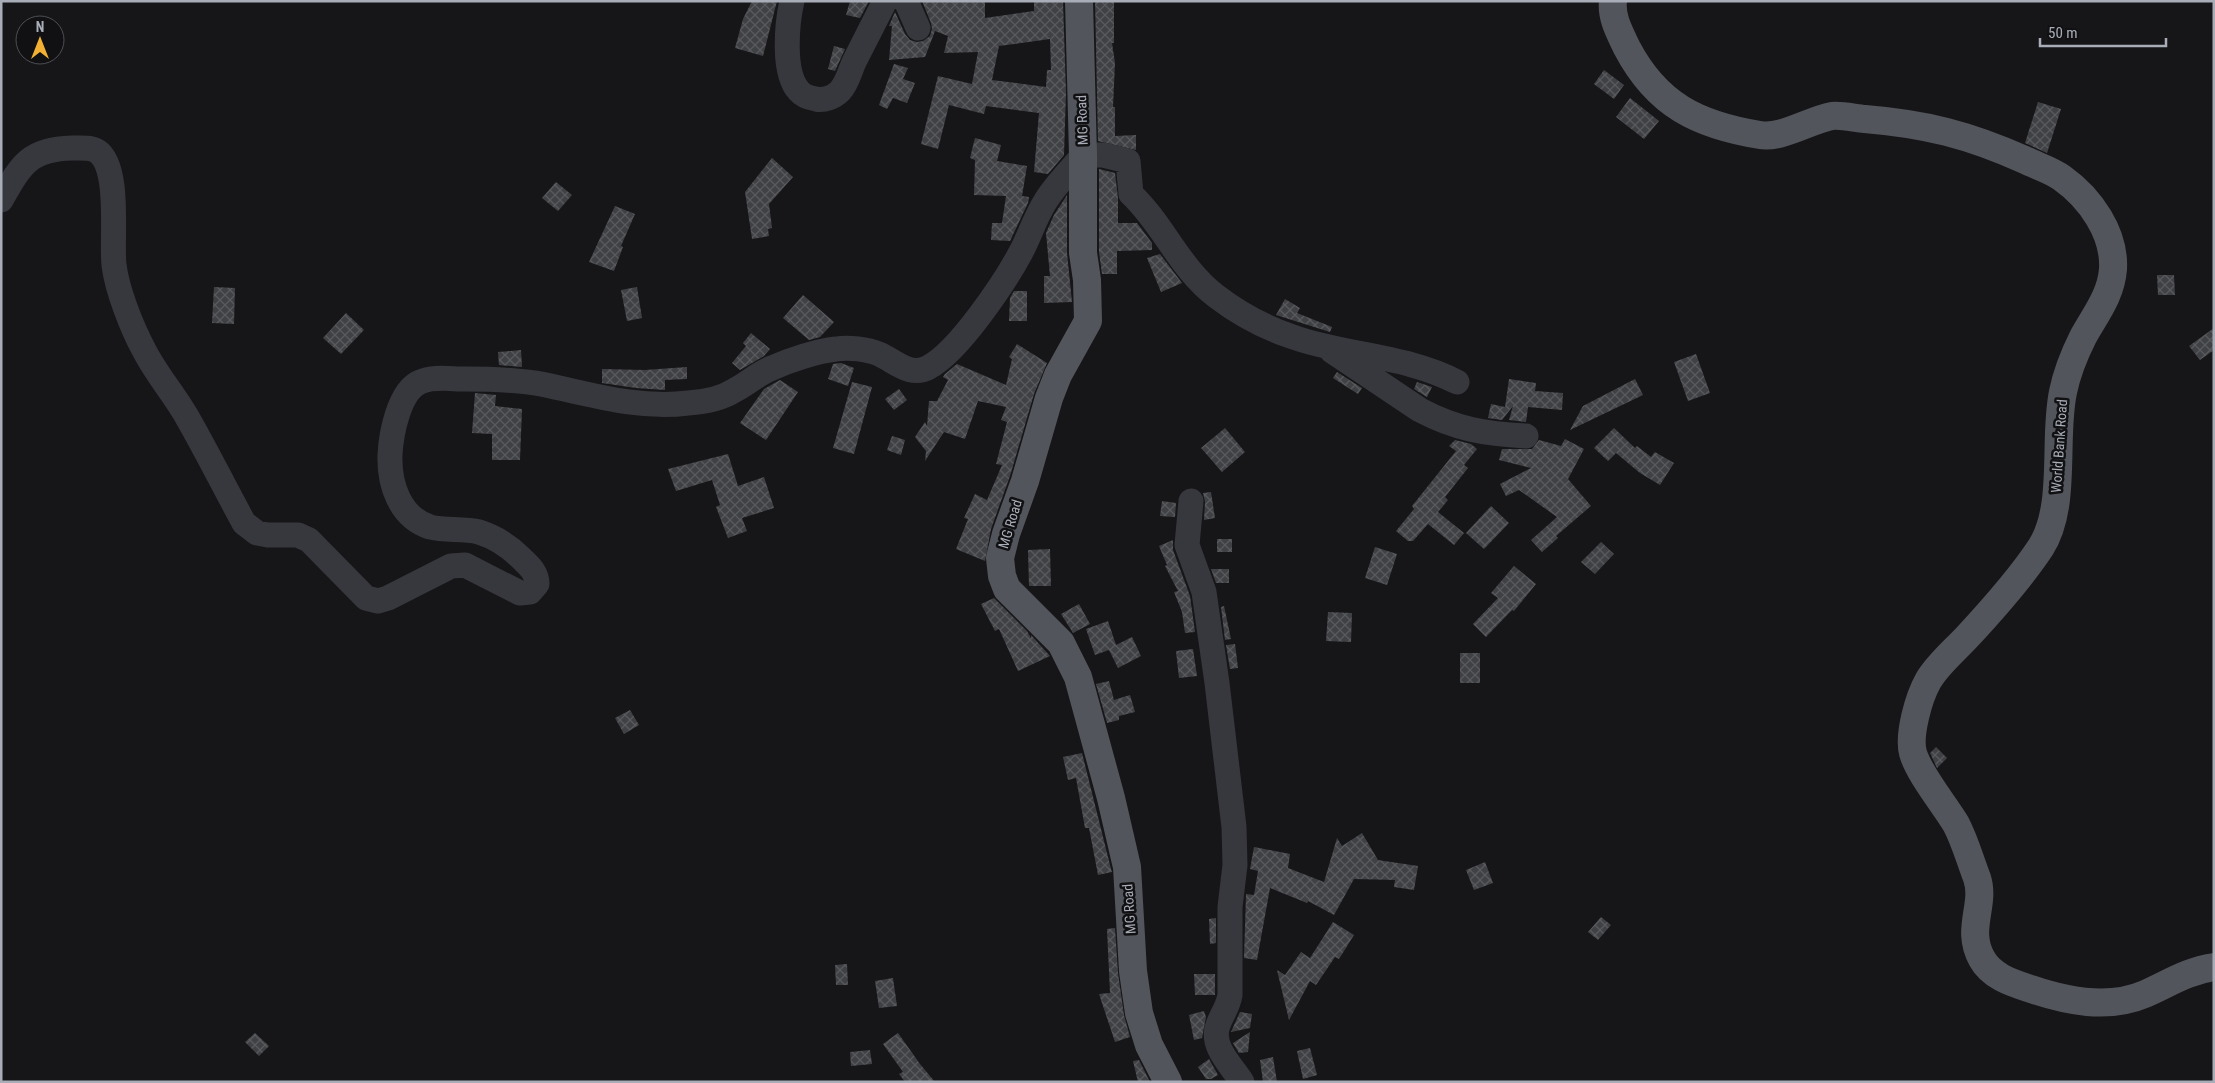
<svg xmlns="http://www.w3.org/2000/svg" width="2215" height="1083" viewBox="0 0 2215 1083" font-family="'Roboto Condensed',sans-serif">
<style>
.building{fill:url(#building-cross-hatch);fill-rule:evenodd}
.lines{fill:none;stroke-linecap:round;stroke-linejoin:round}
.minor{stroke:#37383d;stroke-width:25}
.major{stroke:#53555c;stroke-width:28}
.labels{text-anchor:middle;stroke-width:5;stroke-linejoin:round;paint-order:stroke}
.street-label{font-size:14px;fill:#a8adb8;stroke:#111113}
</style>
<defs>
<pattern id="building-cross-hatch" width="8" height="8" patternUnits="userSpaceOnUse" patternTransform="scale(1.25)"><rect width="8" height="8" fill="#404145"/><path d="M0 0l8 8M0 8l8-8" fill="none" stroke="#595a5e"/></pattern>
</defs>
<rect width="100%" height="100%" fill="#161618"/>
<path class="building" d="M752,1H777L763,56L735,48L743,19Z
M850,1H869L860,18L846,15Z
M922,1H985V18L1034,11V1H1063L1066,92L1064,155L1048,174L1034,172L1039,113L986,106L984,114L949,105L938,149L921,144L938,76L972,84L978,52L944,53L948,36L935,31L925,57L889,60L892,26H889L895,12L905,34L910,40L917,42L923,41L930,36L932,29L931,23ZM1050,39L1051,70H1047L1046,87L992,80L999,46Z
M1095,1H1114V43H1112L1115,63L1113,107H1115V136L1136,135V150L1098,141Z
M834,46L845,49L835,71L828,69Z
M894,64L908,68L903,79L915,83L907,103L893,98L887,109L879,105Z
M1604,70L1624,85L1614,99L1594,84Z
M1630,98L1659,121L1644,139L1616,117Z
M2038,102L2061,109L2047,153L2025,143Z
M975,138L1001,145L997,161L1027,166L1022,196L1029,197L1028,203L1010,241L991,240L992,223H1002L1006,196L974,195L975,160L970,158Z
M772,158L793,177L769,204L772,228L768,229L769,236L752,239L745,192Z
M1099,169L1115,173L1118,198V223H1137L1152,243V250L1117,251V274H1102L1099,252Z
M556,182L572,195L558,211L542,198Z
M1067,195V253L1072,302L1044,303V276H1050L1046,233L1054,215Z
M615,206L635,214L621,246L623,247L614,271L589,262Z
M1160,254L1182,283L1161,292L1147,258Z
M2157,275H2174L2175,295H2158Z
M214,287L235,288L234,324L212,323Z
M637,287L642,318L627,321L621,290Z
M1014,291H1027V321H1009L1010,298Z
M803,295L834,322L820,337L809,340L783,318Z
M1285,299L1300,308L1297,313L1332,327L1330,332L1276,315Z
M346,313L364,330L341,354L323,338Z
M2214,328V350L2200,360L2189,346Z
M751,333L770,349L764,356L740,370L732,363L746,346L743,343Z
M1017,344L1047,363L1034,394L1010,476L991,529L985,561L956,549L968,519L964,518L975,494L987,500L1002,465L996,464L1007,422L1001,420L1006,407L978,401L965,439L944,432L925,461L926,451L915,437L925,422L927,426L929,401H937L948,380L943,377L945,374L957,364L1006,385L1012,359L1009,357Z
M521,350L522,367L499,365L498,352Z
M1696,354L1710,393L1688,401L1674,362Z
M841,363L854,368L848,386L828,379L833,364Z
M687,367V379L665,380V390L636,388L602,383V369L645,370Z
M1337,372L1362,388L1358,394L1333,378Z
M1509,379L1536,383L1535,391L1563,393L1562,410L1528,407L1526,422L1509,420L1513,406L1502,420L1488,418L1491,404L1505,407Z
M1635,379L1643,395L1570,430L1583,406Z
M780,380L798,392L766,440L740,423L764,389Z
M852,382L872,387L854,454L833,448Z
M1417,382L1432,387L1427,397L1414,389Z
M899,389L907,400L894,410L885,399Z
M475,393L496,395L495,406L522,409L520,460H492V434L472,433Z
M1225,428L1245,452L1222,472L1201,448Z
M1614,428L1635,448L1637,446L1651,457L1655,452L1674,463L1660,485L1640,473L1616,453L1608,461L1594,448Z
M892,436L905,440L901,455L887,450Z
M1565,439L1584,449L1568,479L1591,506L1556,536L1558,538L1542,552L1531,540L1557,517L1519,490L1506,496L1500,484L1531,468L1499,460L1502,449H1532L1539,440L1561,446Z
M1455,440L1471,444L1477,449L1464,465L1468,468L1445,497L1448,500L1438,512L1464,533L1454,545L1428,524L1413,541H1408L1396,531L1414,509L1412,506L1456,451L1449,446Z
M728,454L738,486L764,477L774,508L742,518L747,531L728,538L716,507L720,505L712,480L676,491L668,469Z
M1211,492L1215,518L1204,520L1205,502L1203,493Z
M1162,501L1176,503L1175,517L1160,516Z
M1491,506L1509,523L1484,549L1466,533Z
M1217,539H1232V552H1217Z
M1173,540V550L1190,596L1195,632L1185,633L1182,612L1174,592L1178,591L1165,566L1167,565L1159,546Z
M1601,542L1614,554L1595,574L1581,562Z
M1375,547L1397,554L1387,585L1365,578Z
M1050,549L1051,586H1029L1028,550Z
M1514,566L1536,584L1514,611L1512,610L1486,637L1473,624L1498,598L1491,593Z
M1211,569H1229V583H1216Z
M994,598L1027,631L1031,638V635L1050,656L1018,671L999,629L995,631L981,604Z
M1079,604L1090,624L1073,633L1061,614Z
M1224,606L1231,639L1225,640L1221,607Z
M1328,612L1352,613L1351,642L1326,641Z
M1108,621L1116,645L1132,637L1141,656L1118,668L1109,650L1095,655L1086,629Z
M1235,644L1238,668L1230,669L1226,645Z
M1193,649L1197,676L1179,678L1176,651Z
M1460,653H1480V683H1460Z
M1109,681L1114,700L1130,695L1135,712L1119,716V720L1107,723L1096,684Z
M630,710L639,725L624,734L615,718Z
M1936,747L1947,758L1937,768L1930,753Z
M1082,753L1111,869L1112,872L1098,875L1089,828H1085L1076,778L1068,780L1063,757Z
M1362,833L1378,860L1418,866L1414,890L1394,887L1395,880L1354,879L1334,915L1308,901L1307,903L1270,888L1257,960L1244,958L1246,894L1254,895L1258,871L1250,869L1254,847L1290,854L1288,868L1324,882L1337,838L1342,846Z
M1485,862L1493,883L1474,890L1466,870Z
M1601,917L1611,925L1598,940L1588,932Z
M1216,918V943L1210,944L1209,919Z
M1333,922L1354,935L1339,959L1335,957L1316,985L1310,981L1289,1020L1277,970L1285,975L1301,952L1310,958Z
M1115,928L1118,973L1124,1015L1130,1037L1115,1042L1099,994L1110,993L1107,929Z
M847,964L848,985H836L835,965Z
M1194,974H1215V995H1195Z
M893,978L897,1006L879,1008L875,981Z
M1204,1011L1206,1017L1202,1038L1194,1040L1189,1015Z
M1240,1012L1252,1014L1250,1028L1231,1032Z
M1250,1032L1248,1052L1239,1053L1233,1043Z
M255,1033L269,1046L259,1056L245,1042Z
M898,1033L920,1064L935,1082H905L899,1074L903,1072L883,1044Z
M1310,1048L1317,1075L1303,1079L1297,1051Z
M870,1050L872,1064L851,1066L850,1052Z
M1273,1057L1277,1082H1263L1260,1060Z
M1209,1059L1218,1075L1211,1079H1206L1198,1067Z
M1139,1060L1150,1082H1138L1133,1061Z"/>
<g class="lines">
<path class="minor" d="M792,1C787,23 782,73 799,91C803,96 810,98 816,99C824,101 834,97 840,91C848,82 850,70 855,60C865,40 875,21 885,1
M906,1L918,28
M1,200C21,165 29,149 72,148C80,148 90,147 97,151C121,167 111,239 114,265C117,290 132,328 144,350C156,374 174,394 187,417C207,452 225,488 244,523L257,533L268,535H298L309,540L366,598L378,601L388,598L451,566L465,565L520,593L530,592L537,584C537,572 529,566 521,558C509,546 495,537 479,532C463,528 445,531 430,527C399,517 389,483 390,455C391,434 399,391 420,382C433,376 451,379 464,379C491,379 521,380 546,385C593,395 639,409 688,403C704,402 721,399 735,390C748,383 759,373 772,368C790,360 817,351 836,349C849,347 867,349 879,354C895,361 911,378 929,367C959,351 1005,282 1021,252C1030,235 1035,218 1045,202C1055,185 1071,170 1083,155H1103L1128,161L1131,194C1163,224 1180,269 1216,296C1238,313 1266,328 1293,337C1347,356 1405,355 1457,382
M1332,351L1420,410C1456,429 1485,434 1526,436
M1191,501L1187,545L1204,592L1217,683L1234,827L1235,865L1230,907V995C1228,1007 1222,1014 1218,1025C1210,1046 1231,1065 1242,1082"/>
<path class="major" d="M1079,1L1083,155V253L1087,280L1088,321L1058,375L1049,398L1025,481L1006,534L1000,558L1002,576L1007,589L1061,643L1078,677L1111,798L1127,867L1133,971L1139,1013L1149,1045L1168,1082
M1613,1C1611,18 1620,33 1627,48C1657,105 1698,125 1760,135C1781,139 1810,120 1832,116C1842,115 1854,118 1865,119C1926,124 1969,135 2025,160C2037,166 2051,170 2062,178C2090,198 2115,233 2113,269C2111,296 2095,315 2083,337C2074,355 2067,372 2063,392C2053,439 2067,506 2041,547C2020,579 1993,609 1967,637C1954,651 1937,665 1928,681C1919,697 1908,735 1913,753C1919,774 1944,804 1956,824C1965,841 1970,860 1977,878C1986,905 1965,929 1982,959C1992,977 2013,983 2031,989C2066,1001 2108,1010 2145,994C2168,984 2187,971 2214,967"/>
</g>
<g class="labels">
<g class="street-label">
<text transform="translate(1082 120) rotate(-92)" y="5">MG Road</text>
<text transform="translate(2059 446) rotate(-86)" y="5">World Bank Road</text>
<text transform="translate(1010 524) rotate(-73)" y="5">MG Road</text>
<text transform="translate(1129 909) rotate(-94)" y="5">MG Road</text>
</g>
</g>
<rect width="2215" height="1083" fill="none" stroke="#a8adb8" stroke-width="5"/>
<g transform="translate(40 40)"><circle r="24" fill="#111113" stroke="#4d4f55"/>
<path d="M0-4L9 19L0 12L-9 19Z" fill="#f2b134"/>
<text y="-8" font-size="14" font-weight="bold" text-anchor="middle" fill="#a8adb8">N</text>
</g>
<path d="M2040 38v8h126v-8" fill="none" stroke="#a8adb8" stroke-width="2.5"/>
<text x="2048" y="38" font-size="15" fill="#a8adb8" stroke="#111113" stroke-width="4" paint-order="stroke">50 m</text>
</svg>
